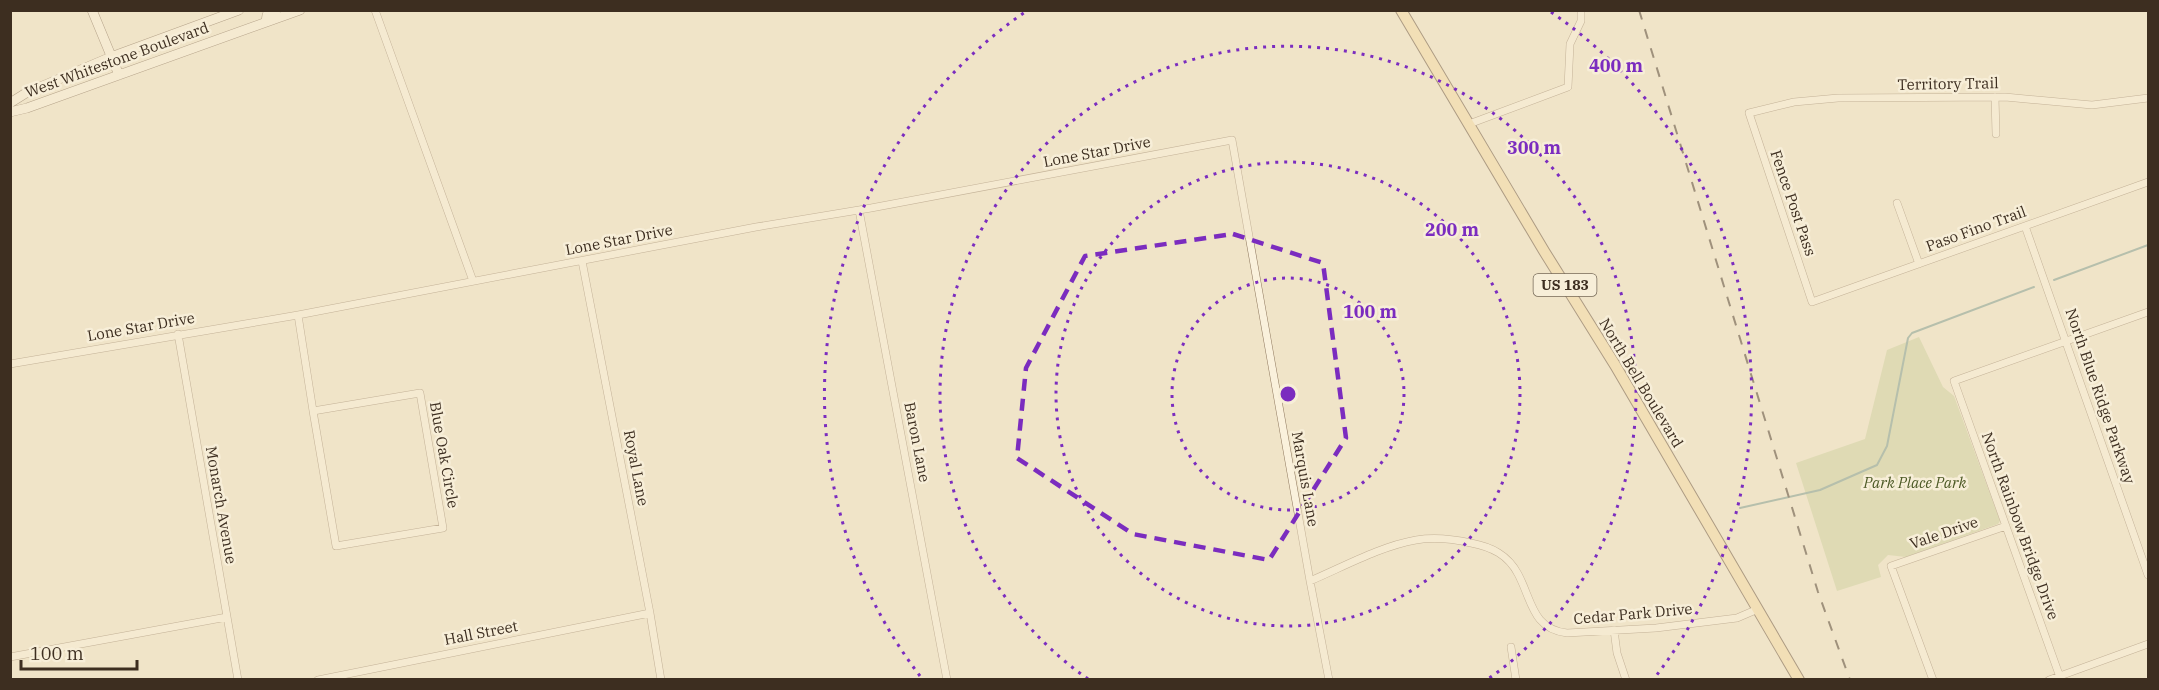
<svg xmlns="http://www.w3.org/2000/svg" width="2159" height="690" viewBox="0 0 2159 690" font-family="'IBM Plex Serif',serif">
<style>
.green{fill:#c9cf9b}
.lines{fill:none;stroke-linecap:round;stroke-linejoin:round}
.stream{stroke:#6f938a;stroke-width:2}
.minor-casing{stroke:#8d765c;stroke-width:8}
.secondary-casing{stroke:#6f573f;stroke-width:10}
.primary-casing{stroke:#5b4430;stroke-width:12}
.minor{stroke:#faf1dc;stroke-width:7}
.secondary{stroke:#faf1dc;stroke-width:9}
.primary{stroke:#f3d9a0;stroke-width:10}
.rail{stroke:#3d2e20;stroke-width:2;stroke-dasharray:10 10;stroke-linecap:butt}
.marked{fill:none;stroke:#7b2cbf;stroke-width:4.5;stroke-dasharray:12 8;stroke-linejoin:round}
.ring{fill:none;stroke:#7b2cbf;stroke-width:3;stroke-dasharray:3 6}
.labels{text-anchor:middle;stroke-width:5;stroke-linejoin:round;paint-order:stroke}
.shield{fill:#f7eed8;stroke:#756857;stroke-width:1.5}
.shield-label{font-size:14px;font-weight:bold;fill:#3d2e20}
.street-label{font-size:15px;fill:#3d2e20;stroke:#f7eed8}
.park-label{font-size:15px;font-style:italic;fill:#4d5a26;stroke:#f7eed8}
.centre{fill:#7b2cbf;stroke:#f7eed8;stroke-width:3}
.ring-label{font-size:18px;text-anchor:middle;font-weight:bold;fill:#7b2cbf;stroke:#f7eed8;stroke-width:5;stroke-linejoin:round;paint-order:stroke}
</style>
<rect width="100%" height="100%" fill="#f0e4c8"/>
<path class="green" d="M1919,337L1943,387L1954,396L2000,521L1998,524L1906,557L1888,555L1878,565L1881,577L1837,591L1796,463L1865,439L1887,350Z"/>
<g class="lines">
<path class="stream" d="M2054,280L2148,245
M1740,508L1820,490L1877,465L1887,446L1908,338L1912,333L2034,287"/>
<g class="minor-casing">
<path id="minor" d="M375,10L473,281
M1995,97L1996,134
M2148,98L2092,105L2005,97L1838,98L1794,102L1749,113L1812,302L2148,182
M1469,124L1568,87L1570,44L1581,21V10
M1897,203L1919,264
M859,210L947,680
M2025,226L2148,575
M582,261L650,613L661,680
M298,315L313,411
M178,334L238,680
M10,364L298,315L756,227L871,208L1232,140L1310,581L1329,680
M420,393L443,528L336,546L313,411Z
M1310,581C1343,567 1381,546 1416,540C1434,537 1453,539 1471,543C1492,547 1508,555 1518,574C1532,600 1532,629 1567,633L1656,628L1737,618L1758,609
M1614,630L1617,653L1626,680
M1511,647L1516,680
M10,657L227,617
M318,680L650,613
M1933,680L1891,566L2006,526
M2049,680L2148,644
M2061,680L1954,381L2148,312"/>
</g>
<g class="secondary-casing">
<path id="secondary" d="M92,10L119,75
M266,22L267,15L276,10
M10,103L26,93L111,57L239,10
M10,112L27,108L300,10"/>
</g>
<g class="primary-casing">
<path id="primary" d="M1401,10L1544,251L1615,365L1799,680"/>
</g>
<use href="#minor" class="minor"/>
<use href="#secondary" class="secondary"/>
<use href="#primary" class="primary"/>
<path class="rail" d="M1639,10L1818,592L1850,680"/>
</g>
<path d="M0 0H2159V690H0ZM1233,234L1323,263L1346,438L1269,560L1133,534L1017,458L1026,368L1085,256Z" fill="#f0e4c8" fill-opacity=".55" fill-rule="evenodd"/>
<path class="marked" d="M1233,234L1323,263L1346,438L1269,560L1133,534L1017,458L1026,368L1085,256Z"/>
<g class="ring">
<circle cx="1288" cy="394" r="116"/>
<circle cx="1288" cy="394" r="232"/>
<path d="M1088 679A348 348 0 1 1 1488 679"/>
<path d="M920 676A464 464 0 0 1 1025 12M1551 12A464 464 0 0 1 1656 676"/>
</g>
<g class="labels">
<rect class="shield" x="1533.5" y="274" width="63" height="22" rx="4.5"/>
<g class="shield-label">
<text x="1565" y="290">US 183</text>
</g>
<g class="street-label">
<text transform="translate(117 60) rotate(-20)" y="5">West Whitestone Boulevard</text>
<text transform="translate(1948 84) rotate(-1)" y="5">Territory Trail</text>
<text transform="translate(1097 152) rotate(-11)" y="5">Lone Star Drive</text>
<text transform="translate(1793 203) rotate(71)" y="5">Fence Post Pass</text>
<text transform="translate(1976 229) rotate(-20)" y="5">Paso Fino Trail</text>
<text transform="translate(619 240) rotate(-11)" y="5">Lone Star Drive</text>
<text transform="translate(141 327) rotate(-10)" y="5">Lone Star Drive</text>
<text transform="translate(1641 383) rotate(59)" y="5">North Bell Boulevard</text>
<text transform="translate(2100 396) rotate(71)" y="5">North Blue Ridge Parkway</text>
<text transform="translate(917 442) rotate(79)" y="5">Baron Lane</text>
<text transform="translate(444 455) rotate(80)" y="5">Blue Oak Circle</text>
<text transform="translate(636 468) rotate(79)" y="5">Royal Lane</text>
<text transform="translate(1305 479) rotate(80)" y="5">Marquis Lane</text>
<text transform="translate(221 505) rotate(80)" y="5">Monarch Avenue</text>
<text transform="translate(2020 526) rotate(70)" y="5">North Rainbow Bridge Drive</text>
<text transform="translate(1944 533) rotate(-19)" y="5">Vale Drive</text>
<text transform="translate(1633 614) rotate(-5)" y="5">Cedar Park Drive</text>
<text transform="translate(481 633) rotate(-11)" y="5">Hall Street</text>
</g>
<g class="park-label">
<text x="1915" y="488">Park Place Park</text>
</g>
</g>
<circle cx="1288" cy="394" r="9" class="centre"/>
<g class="ring-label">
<text x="1616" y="72">400 m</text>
<text x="1534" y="154">300 m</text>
<text x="1452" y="236">200 m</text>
<text x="1370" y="318">100 m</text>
</g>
<rect width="2159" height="690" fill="none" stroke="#3d2e20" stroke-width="24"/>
<path d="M21 660v9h116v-9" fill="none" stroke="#3d2e20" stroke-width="3"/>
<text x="30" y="660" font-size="18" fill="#3d2e20" stroke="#f7eed8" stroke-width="4.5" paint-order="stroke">100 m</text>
</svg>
